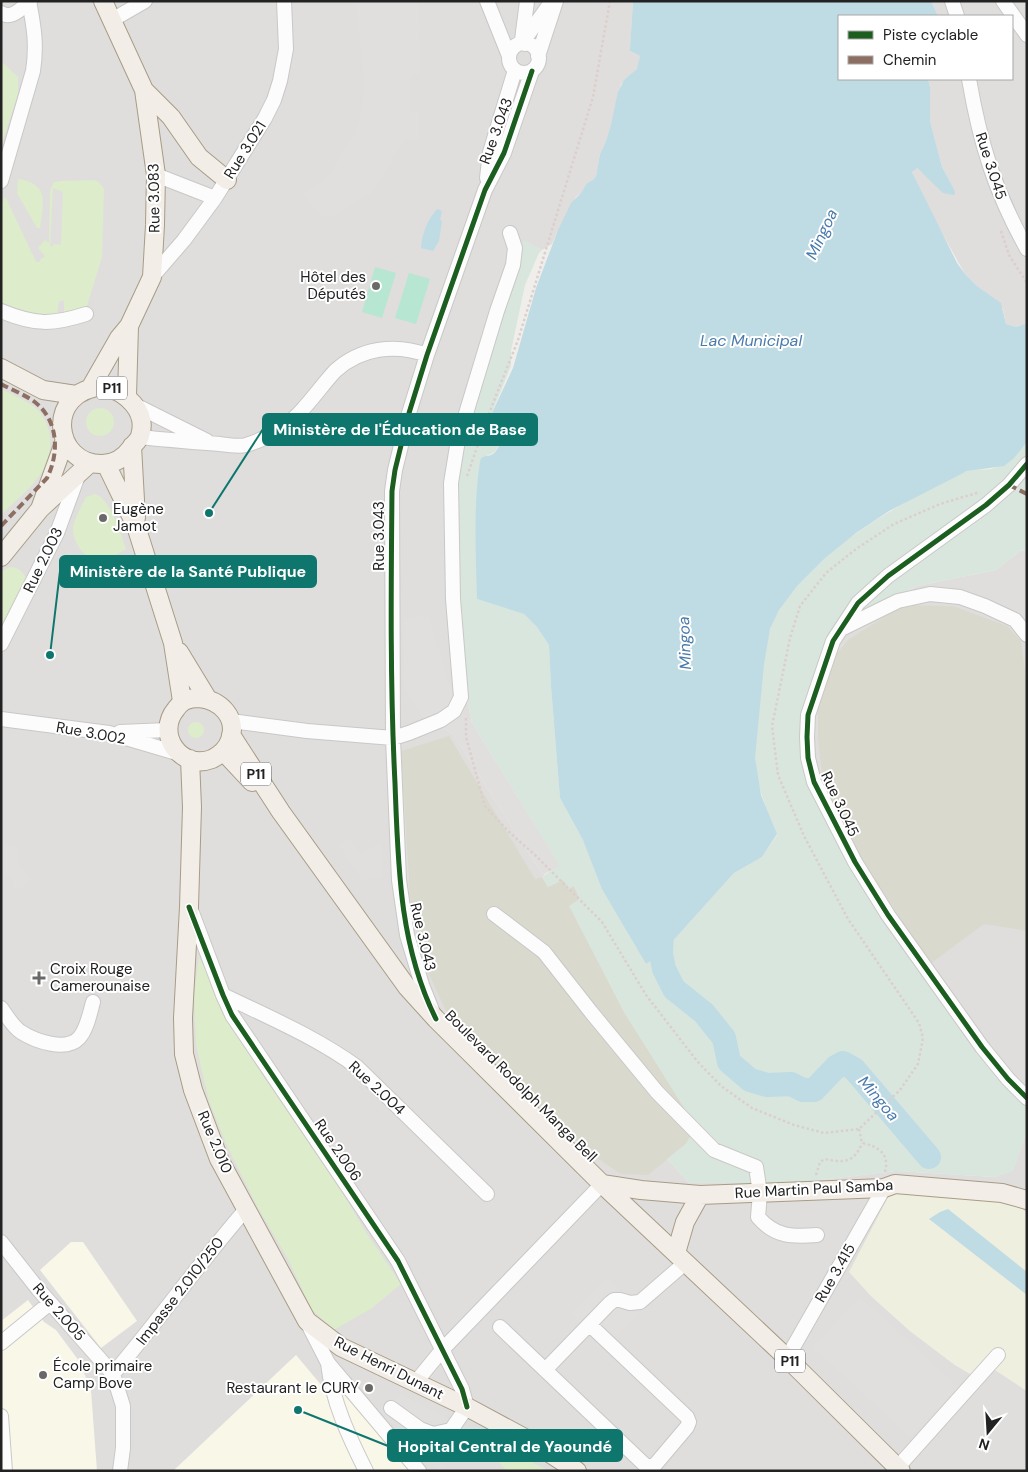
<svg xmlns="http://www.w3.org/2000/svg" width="1028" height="1472" viewBox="0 0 1028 1472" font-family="'DM Sans',sans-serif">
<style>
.residential{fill:#dfdedc}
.education{fill:#f8f7e8}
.construction{fill:#d9d9cd}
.farmland{fill:#efefdf}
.grass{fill:#ddeccb}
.wetland{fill:#d9e6de}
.pitch{fill:#b7e6d2}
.parking{fill:#e0dfde}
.water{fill:#bfdbe3}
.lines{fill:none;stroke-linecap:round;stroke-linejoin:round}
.river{stroke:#bfdbe3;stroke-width:24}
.minor-casing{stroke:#c9c8c7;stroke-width:16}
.major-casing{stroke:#a79c86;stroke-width:20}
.path{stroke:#dccecd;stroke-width:2.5;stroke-dasharray:2.5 2.5;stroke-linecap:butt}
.minor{stroke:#fdfcfc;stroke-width:14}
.major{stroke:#f3ede7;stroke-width:18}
.quiet{stroke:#8d6e63;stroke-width:4;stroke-dasharray:8 4;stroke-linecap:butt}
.cycleway-casing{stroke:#fff;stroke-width:8}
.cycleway{stroke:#1b5e20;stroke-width:5}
.poi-dot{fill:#6a6968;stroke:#fff;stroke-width:2}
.labels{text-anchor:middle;stroke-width:4;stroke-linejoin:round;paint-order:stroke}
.shield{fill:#fff;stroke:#646464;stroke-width:1}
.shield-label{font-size:14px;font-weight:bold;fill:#222}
.street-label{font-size:15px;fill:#222;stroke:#fff}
.poi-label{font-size:15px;fill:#222;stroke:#fff;text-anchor:start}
.water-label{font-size:16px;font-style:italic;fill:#4a7aab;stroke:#fff}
.leader{fill:none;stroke:#0f766e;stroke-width:2}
.callout-dot{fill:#0f766e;stroke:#fff;stroke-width:2}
.callout{fill:#0f766e;stroke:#0f766e;stroke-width:2}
.callout-label{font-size:16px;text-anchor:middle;font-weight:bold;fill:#fff}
</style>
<rect width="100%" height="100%" fill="#f0eeeb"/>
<path class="residential" d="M1,1H633L630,51L640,56L639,63L637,69L621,84L611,124L606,141L600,154L596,176L593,180L587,183L581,193L576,197L558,230L552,244L542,250L524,241L499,310L467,700L472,723L457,709L422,715L453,734L542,874L546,873L542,877L570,906L624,1012L685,1107L697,1127L667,1159L689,1183H795L896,1171L995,1177L1013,1170L1027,1131V1213L1002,1193L935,1188L870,1295L910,1331L955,1365L974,1376L989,1366L1027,1391V1471H1Z
M931,1H1027V325L1023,324L1016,327L1006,324L1003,309L995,299L977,286L965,274L937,224L912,172L916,167L922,173L954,189L942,167L930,121V87L928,79H1012V16H938Z
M1027,550V1097L878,898L805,760L831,646L884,603L908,591L917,586L996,570L1020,551Z"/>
<path class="education" d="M71,1242H83L137,1321L101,1348L40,1270Z
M28,1300L44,1322L56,1330L79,1361L91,1390L97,1471H1V1321Z
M296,1355L322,1386L340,1388L378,1431L410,1471H173Z"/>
<path class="construction" d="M903,605L953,606L1007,626L1021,641L1027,686V931L984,924L930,964L850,841L822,775L818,738V699L829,663L848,640Z
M449,736L535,879L542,877L548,887L564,879L574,886L580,899L570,906L624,1012L697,1127L686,1144L648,1175L621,1174L597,1158L531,1102L477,1050L445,1009L424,963L410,896L401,751Z"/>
<path class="farmland" d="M895,1184L1002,1193L1027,1213V1272L948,1210L1027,1295V1391L989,1366L974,1376L955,1365L910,1331L870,1295L849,1272Z"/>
<path class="grass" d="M1,61L18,77V95L1,146Z
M18,179C50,184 43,202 40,228H37L17,193Z
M94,180L99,182L104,189L102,257L86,309L64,314V300L59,302L57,314L51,313L47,317L1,309V205L4,198H6L36,262H40V260L45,256L38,248L45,240L49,243L50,190L54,182L60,181Z
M1,389C13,395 28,401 38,410C45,418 49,427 50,438C53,474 24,492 1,515Z
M86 422a14 14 0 1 1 28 0a14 14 0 1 1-28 0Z
M95,494C111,499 121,535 126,549C111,559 93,566 80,549C77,544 73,537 73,531C73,519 82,507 86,497Z
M9,567C18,567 21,570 26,578L1,630V572Z
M188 730a8 8 0 1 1 16 0a8 8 0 1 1-16 0Z
M199,957L239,1038L317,1149L365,1231L401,1284L372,1308L334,1330L312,1310L288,1259L257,1206L227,1146L209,1101L196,1045L194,996Z
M482,1436L543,1468L547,1471H507L493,1456L487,1461L479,1453L476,1445Z"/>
<path class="wetland" d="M524,240L542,250L539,253L525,285L511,351V366L491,415C500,430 507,452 484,456L477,599L524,614L537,627L549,645L551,686L560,798L583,840L628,933L646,964L661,954L734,873L762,857L777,835C767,810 756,786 755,759C754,740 758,720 760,702C762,679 763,649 771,627C795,565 881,514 938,485C948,480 961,472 972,470C979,469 985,470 991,469C1007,465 1017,454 1027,442V550L1020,551L996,570L917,586L884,603L831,646L805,760L878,898L1027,1097V1131L1013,1171L995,1177L896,1171L795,1183H689L667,1159L686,1144L696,1127L624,1012L569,906L580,899L574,886L569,889L563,880L548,887L542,877L559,865L472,723L467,700L457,601L455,485L462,444L499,310Z"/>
<path class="pitch" d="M375,267L396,273L382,318L362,312Z
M409,273L430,279L416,324L395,318Z"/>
<path class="parking" d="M356,1H419L420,74L409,76V112H419V138L405,140L371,193L342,211L324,220L302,193L326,180L355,132L362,108L364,81Z
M53,188L63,192L61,245L54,244L52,247L50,246Z
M428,616L457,709L472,723L560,866L546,873L542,874L453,734L422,715L404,689L403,619Z
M349,839L360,855L380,843L382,846L383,877L362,880L339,844Z
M1,845L17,846V862L31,882L14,889L10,874L1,877Z
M607,1278L640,1311L605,1347L571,1314Z
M860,1297L958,1387L910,1437L813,1347Z
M401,1395L459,1424L451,1440L458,1452L438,1471L383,1414Z"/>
<path class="water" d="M633,1H931L938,16H839V79H928L930,87V121L942,167L954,189L955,194L953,195L943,193L917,168L912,172L957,263L965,274L977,286L1001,303L1006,324L1016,327L1024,324L1027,325V442L1014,458L1004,466L967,471L889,511L856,533L825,558L797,586L779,610L770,629L764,664L755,758L761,795L777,834L762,857L734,873L661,954L646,964L602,889L583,840L560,798L551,686L549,645L537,627L524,614L477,599C476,553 473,507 480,462L481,458C485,456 490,456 493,454C506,444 498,426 491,415L513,368L536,288L558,230L571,203L581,193L587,183L593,180L596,176L600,154L606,141L611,124L618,92L624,80L637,69L640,56L630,51V49Z
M437,209L442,211L440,220L442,221L439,241L433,251L421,248C422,233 428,219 437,209Z
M948,1209L1027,1272V1295L929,1219L940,1212Z"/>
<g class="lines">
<path class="river" d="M662,923L661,954L664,969L674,989L704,1013L724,1038L729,1062L750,1080L767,1085L791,1084L803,1090H814L836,1067L843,1063L854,1069L929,1157"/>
<g class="minor-casing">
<path id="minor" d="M487,1L509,56
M952,1L957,16
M1003,1L1027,35
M1,13C12,20 21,8 30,2
M112,20L145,1
M522,40L527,1
M509 58a15 15 0 1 1 30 0a15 15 0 1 1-30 0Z
M525,44L527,36L552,1
M538,56L556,1
M969,79C980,143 995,192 1027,249
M156,175L215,198
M487,178L490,152L515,70
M1,181L33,71C37,45 34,27 29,1
M152,277L184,240L215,198L265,118L274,100L280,81L286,49L284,1
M1,311C35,325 52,325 86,314
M135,405L207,441
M140,437C167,440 193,442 220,444C227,445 238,447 246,445C267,439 289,425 303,409C314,397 324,383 335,371C360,348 395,343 427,355
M1027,464L1009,485L986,505L888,576L858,603L833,641L808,715L807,737L808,758L814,782L855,862L888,915L982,1047L1008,1079L1027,1098
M841,629L898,601L930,594L960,597L985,606L1015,620L1027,635
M1,644L57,533L79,473
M1,719L109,733L180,754
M231,721L307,731L393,738L409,733L441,720L454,711L461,697L453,599L451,483L458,440L497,311L513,265L515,248L510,233
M120,732L168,730
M191,910L223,995L232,1015L398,1261L462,1389L467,1407L451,1430L433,1434L420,1429L391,1408
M494,914L544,952L591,1012L657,1092L714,1150L756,1167L760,1193L758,1217C775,1237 792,1237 817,1235
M223,995C268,1017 316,1037 357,1067L487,1194
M1,1008C7,1016 13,1027 21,1032C35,1041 66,1052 79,1038C87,1029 90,1013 93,1002
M432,1010L422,985L407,935L399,880L393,738L392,491L395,470L409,413L427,355L485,190L504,153L532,71
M1,1242L38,1289L113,1374L123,1406V1448L120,1471
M307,1322L328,1363L419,1471
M500,1327L646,1466H654L687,1427L689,1422L687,1417L590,1325
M1,1343L50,1303
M787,1358L884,1188
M328,1363C332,1401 349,1437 366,1471
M545,1370L609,1304L614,1300H620L630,1303L640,1302L685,1263
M113,1374C159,1320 200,1262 247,1208
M415,1383L442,1350L602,1184
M1,1416L5,1471
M897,1468L998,1355"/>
</g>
<g class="major-casing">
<path id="major" d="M144,90L171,117L199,157L227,180
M1,368L43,390L76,395
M104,386C126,392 148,411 140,436C139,440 134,444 131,448C124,458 115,464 102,464C54,465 43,391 104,386Z
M91,387L119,338L129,326L152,277L155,225L156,175L144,90L103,1
M127,396L129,326
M132,446L136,518
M106,464L136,526L173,643L182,701
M41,508L90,463
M1,557L40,509L65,440
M179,652L207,698
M199,698C220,700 238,717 230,740C227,749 220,755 212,759C181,771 155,734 176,709C178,706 181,703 184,701C188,699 194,698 199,698Z
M231,735L281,812L407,987L436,1019L602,1184L787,1358L901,1471
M223,751L252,782
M190,759L192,807L189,907L183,1018L184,1054L193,1090L219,1159L307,1321L341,1347L467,1407L534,1443L577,1471
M602,1184L641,1190L700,1195L884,1188L895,1184L1002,1193L1027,1200
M676,1253L685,1222L700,1195"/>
</g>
<path class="path" d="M1001,231L1009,255L1027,283
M467,476L488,416L518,340L593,97L610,1
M466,718V737L485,806L509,832L535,855L602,922L646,995L697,1061L721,1086L752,1108L794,1125L824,1133L859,1129L900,1090L918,1064L923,1038L919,1023L848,919L804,836L778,775L772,726L790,638L800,606L826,573L856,549L894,524L940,504L980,492
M859,1129L862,1143C878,1146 890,1154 885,1172
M816,1175L820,1162L825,1159C844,1163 854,1163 862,1143"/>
<use href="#minor" class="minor"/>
<use href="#major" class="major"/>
<path class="quiet" d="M1,384C12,390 26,395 36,403C59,422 59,454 47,478L1,526
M1009,485L1027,494"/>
<g class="cycleway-casing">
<path id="cycleway" d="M1027,464L1009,485L986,505L888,576L858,603L833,641L808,715L807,737L808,758L814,782L855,862L888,915L982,1047L1008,1079L1027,1098
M189,907L223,995L232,1015L398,1261L462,1389L467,1407
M436,1019C399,945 398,864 395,783C390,686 391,588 392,491L395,470L409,413L427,355L485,190L504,153L532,71"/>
</g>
<use href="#cycleway" class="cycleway"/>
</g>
<g class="poi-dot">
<circle cx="376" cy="286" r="5"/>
<circle cx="103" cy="518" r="5"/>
<path d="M36.5 970.5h5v5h5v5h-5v5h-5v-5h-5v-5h5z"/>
<circle cx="43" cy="1375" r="5"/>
<circle cx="369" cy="1388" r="5"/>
</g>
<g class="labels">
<g class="shield">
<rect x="97" y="376.5" width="30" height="23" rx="4"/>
<rect x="241" y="762.5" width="30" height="23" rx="4"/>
<rect x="775" y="1349.5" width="30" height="23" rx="4"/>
</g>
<g class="shield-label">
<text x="112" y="393">P11</text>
<text x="256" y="779">P11</text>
<text x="790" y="1366">P11</text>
</g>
<g class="street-label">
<text transform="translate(496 131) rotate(-70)" y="5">Rue 3.043</text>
<text transform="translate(245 150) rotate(-58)" y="5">Rue 3.021</text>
<text transform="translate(991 166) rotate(72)" y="5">Rue 3.045</text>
<text transform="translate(154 198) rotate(-91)" y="5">Rue 3.083</text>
<text transform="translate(379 536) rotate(-90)" y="5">Rue 3.043</text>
<text transform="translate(43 560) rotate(-64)" y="5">Rue 2.003</text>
<text transform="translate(91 733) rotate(10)" y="5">Rue 3.002</text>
<text transform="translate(840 804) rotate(65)" y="5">Rue 3.045</text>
<text transform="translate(423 937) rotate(77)" y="5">Rue 3.043</text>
<text transform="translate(521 1086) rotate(45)" y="5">Boulevard Rodolph Manga Bell</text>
<text transform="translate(377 1088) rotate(43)" y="5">Rue 2.004</text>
<text transform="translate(215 1142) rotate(67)" y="5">Rue 2.010</text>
<text transform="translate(338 1150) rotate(56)" y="5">Rue 2.006</text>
<text transform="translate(814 1189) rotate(-3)" y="5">Rue Martin Paul Samba</text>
<text transform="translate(835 1273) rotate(-60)" y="5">Rue 3.415</text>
<text transform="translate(180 1291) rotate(-52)" y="5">Impasse 2.010/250</text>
<text transform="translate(59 1312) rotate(49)" y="5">Rue 2.005</text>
<text transform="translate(389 1368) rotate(27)" y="5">Rue Henri Dunant</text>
</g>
<g class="poi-label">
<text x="366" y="282" text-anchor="end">Hôtel des<tspan x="366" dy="17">Députés</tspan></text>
<text x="113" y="514">Eugène<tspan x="113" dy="17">Jamot</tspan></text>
<text x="50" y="974">Croix Rouge<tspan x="50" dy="17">Camerounaise</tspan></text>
<text x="53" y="1371">École primaire<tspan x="53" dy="17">Camp Bove</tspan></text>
<text x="359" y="1393" text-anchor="end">Restaurant le CURY</text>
</g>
<g class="water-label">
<text transform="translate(821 234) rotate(-65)" y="6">Mingoa</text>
<text x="751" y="346">Lac Municipal</text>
<text transform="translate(684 643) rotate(-92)" y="6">Mingoa</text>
<text transform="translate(879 1098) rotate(50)" y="6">Mingoa</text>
</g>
</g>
<path class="leader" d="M209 513L263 429M50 655L60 571M298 1410L388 1446"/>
<g class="callout-dot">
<circle cx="209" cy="513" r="5"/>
<circle cx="50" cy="655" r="5"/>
<circle cx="298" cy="1410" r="5"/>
</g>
<g class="callout">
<rect x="263" y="414" width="274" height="31" rx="5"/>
<rect x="60" y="556" width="256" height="31" rx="5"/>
<rect x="388" y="1430" width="234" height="31" rx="5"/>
</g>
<g class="callout-label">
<text x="400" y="435">Ministère de l'Éducation de Base</text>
<text x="188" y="577">Ministère de la Santé Publique</text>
<text x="505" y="1452">Hopital Central de Yaoundé</text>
</g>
<rect width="1028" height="1472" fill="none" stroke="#222222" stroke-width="5"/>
<rect x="838" y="15" width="175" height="65" fill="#ffffff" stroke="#a7a7a7"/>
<rect x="848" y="31" width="25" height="8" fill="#1b5e20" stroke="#a7a7a7"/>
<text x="883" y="40" font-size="15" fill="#222222">Piste cyclable</text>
<rect x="848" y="56" width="25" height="8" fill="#8d6e63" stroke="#a7a7a7"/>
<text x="883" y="65" font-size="15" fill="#222222">Chemin</text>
<g transform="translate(988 1432) rotate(198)" stroke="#ffffff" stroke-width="4" paint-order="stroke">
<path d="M0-4L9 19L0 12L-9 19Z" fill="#222222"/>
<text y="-8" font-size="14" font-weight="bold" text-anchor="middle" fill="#222222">N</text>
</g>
</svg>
